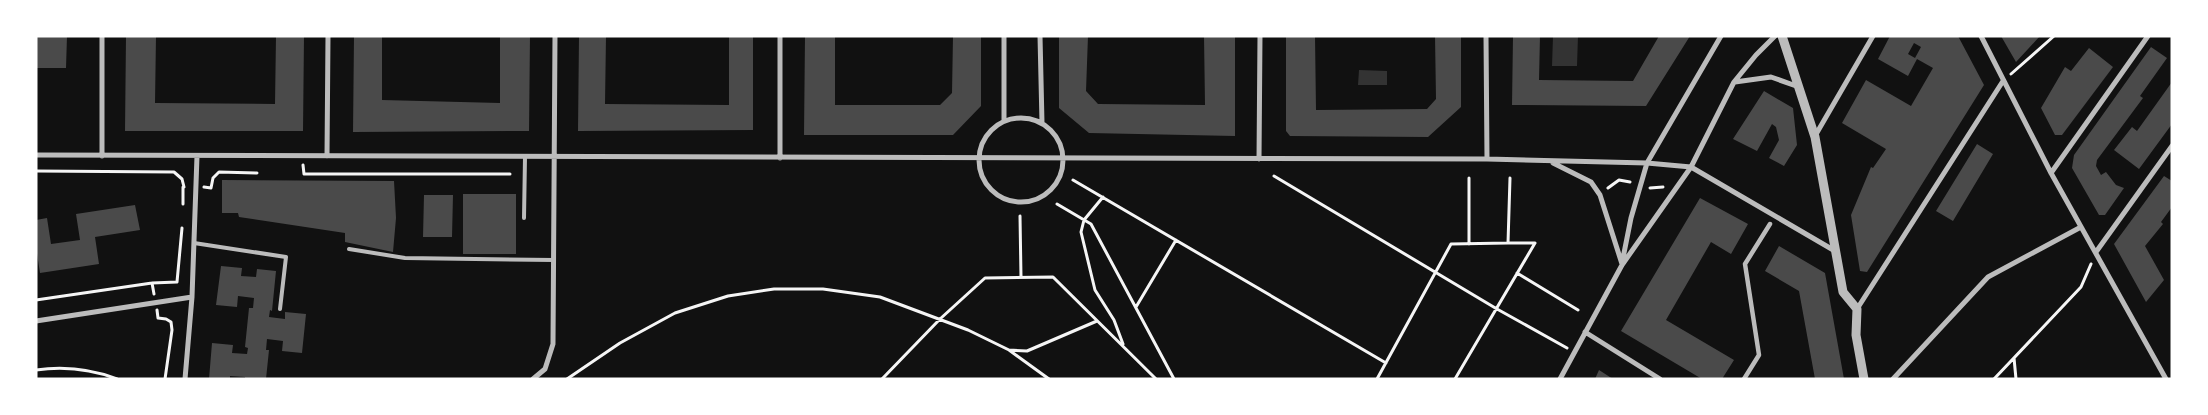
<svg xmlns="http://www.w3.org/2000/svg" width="2208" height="415" viewBox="0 0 2208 415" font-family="Montserrat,sans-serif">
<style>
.water{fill:#333}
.building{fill:#4a4a4a;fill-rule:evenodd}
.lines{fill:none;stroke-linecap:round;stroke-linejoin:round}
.path{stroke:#f5f5f5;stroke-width:3}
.service{stroke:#bcbcbc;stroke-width:4}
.pedestrian{stroke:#bcbcbc;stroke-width:4.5}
.minor{stroke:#bcbcbc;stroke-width:5}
.tertiary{stroke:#bcbcbc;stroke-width:9}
</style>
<rect width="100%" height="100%" fill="#111"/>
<path class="water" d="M1553,36H1578L1577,66H1552Z
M1359,70L1387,71V85H1358Z"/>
<path class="building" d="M36,36H67L66,68H36Z
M126,36H156L155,103L275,104L276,36H304L303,131H125Z
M354,36H382V100L500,103V36H530L529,131L353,132Z
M579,36H606L605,104L729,105V36H753V130L578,131Z
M805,36H835V105H940L952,93L953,36H981V106L953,135H804Z
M1059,36H1088L1086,91L1098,104L1205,105L1204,36H1235V136L1089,133L1059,108Z
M1286,36H1315L1316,110L1427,109L1436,99L1435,36H1461V107L1428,137L1290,136L1286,131Z
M1513,36H1540L1539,80L1633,81L1659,36H1690L1646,106L1512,105Z
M1890,36H1958L1984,85L1867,272L1860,271L1851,215L1871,167L1873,168L1886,149L1842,123L1866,80L1911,106L1933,68L1917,59L1908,76L1878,59ZM1914,43L1921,47L1915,58L1908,54Z
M2001,36H2040L2016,62Z
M2151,47L2167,58L2140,96L2143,98L2097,160L2096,166L2101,175L2106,172L2116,185L2124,188L2105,215H2099L2072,168L2074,155Z
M2089,48L2113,67L2062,135H2055L2041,108L2065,67L2071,71Z
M2172,82V124L2139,169L2114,150L2132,127L2137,131Z
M1764,91L1793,108L1797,145L1784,166L1769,158L1779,140L1776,127L1772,124L1757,151L1733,139Z
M1977,144L1993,154L1953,221L1936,211Z
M2164,176L2172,181V207L2161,222L2163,224L2145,246L2164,280L2146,302L2114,244Z
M222,180L394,181L396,218L393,252L345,242V233L239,217L238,213H222Z
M463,194H516V254H463Z
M424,195H453L452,237H423Z
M1700,198L1748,224L1731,254L1711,242L1666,320L1734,360L1722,379H1702L1621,331Z
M135,205L140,230L95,237L99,264L40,273L36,247V220L47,218L51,244L80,240L76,214Z
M1779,246L1825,273L1844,379H1815L1799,291L1765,271Z
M221,266L242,268L241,276L256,277L257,269L276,271L272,311L270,310L269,317L285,319V312L306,314L302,353L282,351L283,341L267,339L266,350H269L266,379H245V377L230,376V379H209L212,343L233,345L232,353L247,354L248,348L245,347L249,308H253L254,298L238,296L237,307L216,305Z
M1599,370L1613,379H1595Z"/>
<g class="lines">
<path class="path" d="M2011,74L2054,36
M303,165L304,174H510
M36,171L174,172L182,179L184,187
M1274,176L1497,309L1567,348
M1073,180L1386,363
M204,187L211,188L213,178L219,172L257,173
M1608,188L1619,180L1630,182
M1650,188L1663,187
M1103,197L1084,220L1081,232L1095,290L1114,320L1123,344
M183,204V187
M1057,204L1091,224L1174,379
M1020,216L1021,277
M1469,244V178
M1517,273L1578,310
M152,283L154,294
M36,300L152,283L177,282L182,228
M1136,307L1176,240
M157,310L158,318L166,319L171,322L172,330L165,379
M1009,350L1027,351L1097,321
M2014,358L2016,379
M36,370C65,366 91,369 117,379
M567,379L620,343L675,313L728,296L774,289H823L880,297L968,330L1009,350L1049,379
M882,379L940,319L985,278L1053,277L1156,379
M1377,379L1451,244L1508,243
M1455,379L1535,243H1508L1510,178
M1994,379L2081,287L2091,264"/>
<path class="service" d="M524,218L525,157
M194,243L286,257L280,309
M349,249L405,258L554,260"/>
<path class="pedestrian" d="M1744,379L1759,355L1745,264L1770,224"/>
<path class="minor" d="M1040,36L1042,123
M1486,36L1487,159
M1981,36L2051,173L2166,379
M1735,82L1771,77L1799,87
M979 160a42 42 0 1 1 84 0a42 42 0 1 1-84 0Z
M1004,120V36
M1815,136L1873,36
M36,155L1487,159L1647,163L1691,167L1835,251
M102,156V36
M327,156L328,36
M780,158V36
M1259,159L1260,36
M1553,163L1591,182L1600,195L1622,264
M2051,173L2148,36
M2096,252L2172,146
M1622,263L1631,218L1647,163L1721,36
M1857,309L2003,81
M36,321L192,297
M1585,332L1660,379
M185,379L192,297L197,156
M533,379L545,369L553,344L555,36
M1560,379L1622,265L1691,167L1734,82L1756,55L1775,36
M1893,379L1988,277L2081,227"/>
<path class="tertiary" d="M1782,36L1815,137L1843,292L1857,309L1856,335L1864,379"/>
</g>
<rect width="2208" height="415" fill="none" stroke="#ffffff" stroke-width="75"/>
</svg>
